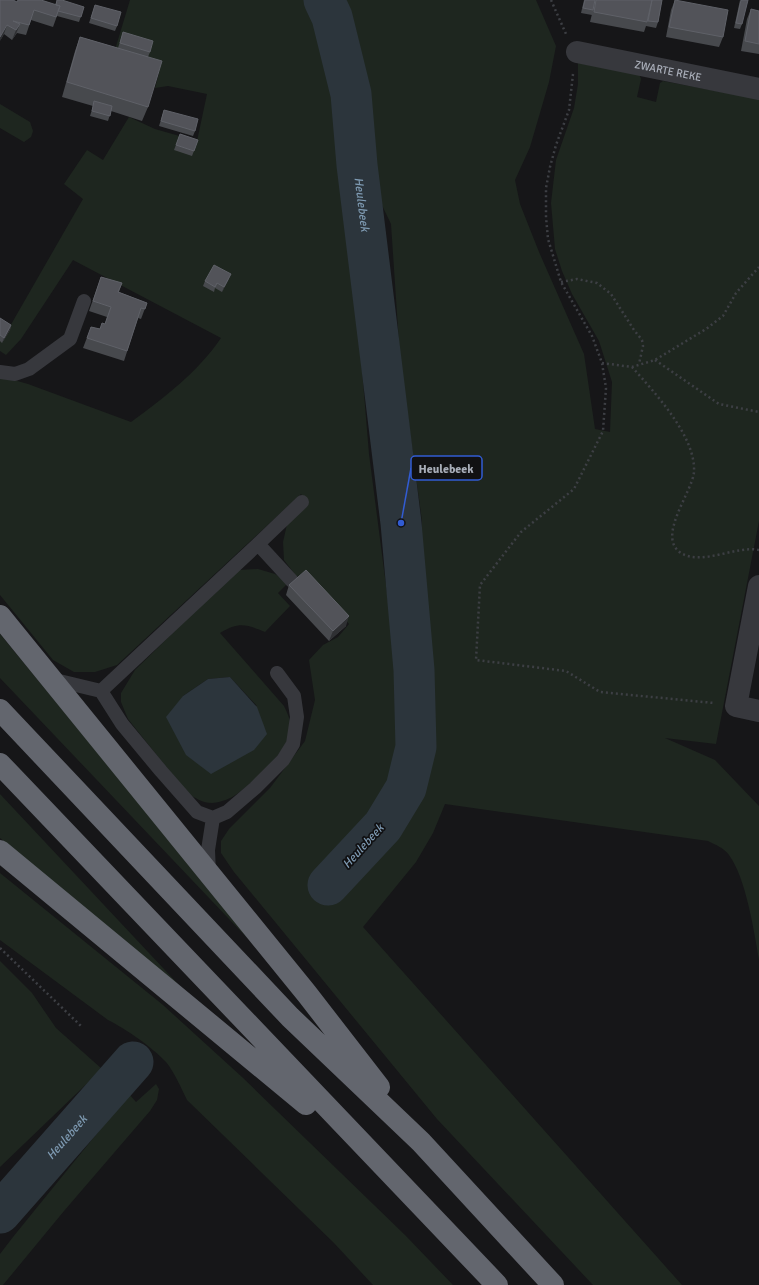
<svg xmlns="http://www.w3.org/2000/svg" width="759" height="1285" viewBox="0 0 759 1285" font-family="Signika,sans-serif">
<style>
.green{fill:#1e261f;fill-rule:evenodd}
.water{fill:#2c353c}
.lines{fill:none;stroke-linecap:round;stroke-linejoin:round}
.river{stroke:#2c353c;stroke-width:41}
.path{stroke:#3d3f44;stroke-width:2.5;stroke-dasharray:2 3;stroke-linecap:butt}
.lane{stroke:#37383d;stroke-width:14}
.street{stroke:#37383d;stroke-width:22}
.highway{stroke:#63666e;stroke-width:22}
.wall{fill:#47494d}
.shaded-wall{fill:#2f3033}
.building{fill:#525359;stroke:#5f6168}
.labels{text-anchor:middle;stroke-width:3.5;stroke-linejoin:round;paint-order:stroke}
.street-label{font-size:11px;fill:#a8adb8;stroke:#111113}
.water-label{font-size:12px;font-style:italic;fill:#7f9bb3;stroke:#111113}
.leader{fill:none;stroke:#325cd3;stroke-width:1.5}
.callout-dot{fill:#325cd3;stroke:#111113;stroke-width:1.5}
.callout{fill:#111113;stroke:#325cd3;stroke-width:1.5}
.callout-label{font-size:12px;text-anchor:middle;font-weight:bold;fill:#a8adb8}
</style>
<rect width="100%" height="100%" fill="#161618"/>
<path class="green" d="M130,0H315C336,41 345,91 348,136C349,149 347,163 346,176L369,454L405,732L397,773L375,813L315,879L334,897L367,861L399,821L414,794L423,760L426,726L418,599L422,521L400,358L391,224L366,172L364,151L367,104L353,41L340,0H536L556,46L549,82L530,147L515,180L520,204L539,252L584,354L595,429L610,432L612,382L599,341L572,294L562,271L555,249L551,203L556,160L574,108L578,84V63L639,74L641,79L637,97L656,102L660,83L663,81L759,99V521L716,744L665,738L715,760L759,806V960C754,931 746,878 729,855C724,848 716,845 708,841L445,804L433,833L416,862L363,927L682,1285H593L437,1119L234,872L221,853V841L229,829L270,788L305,741L315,700L309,660L323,645L338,637L349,624L302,573L297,577L284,560L283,542L288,520L307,501L301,494L117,665L95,672H74L53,660L0,595V376L28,384L131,422C164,398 198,372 221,338L73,260L21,339L6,355L0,351V323L9,328L83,199L64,184L87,150L103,160L129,117L155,129L197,141L207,94L168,86L155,88L159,73L114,53Z
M0,104L30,122L33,131L31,137L24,142L0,128Z
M258,569L275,574L288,583L278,593L290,606L265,632C245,624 239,622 220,633L284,706C288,714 293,726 291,735C288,749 244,792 230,798C226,800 217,803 212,803C203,803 195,798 187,793L128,719L121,702V693L135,670L229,578L239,570ZM230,677L257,706L183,696L208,679Z
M0,634L121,781L249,940L0,678Z
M0,794L193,1000L0,838Z
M0,873L163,1005L242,1077L405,1235L453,1285H373L334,1243L187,1100C181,1088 175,1073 166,1062C152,1047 126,1029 108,1020L0,940Z
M0,961L32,993L56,1028L102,1069L0,1167Z
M156,1084L159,1089L157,1100L150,1111L64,1211L3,1285H0V1254L13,1237L129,1094L136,1102Z"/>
<path class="water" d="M230,677L257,707L267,734L254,750L211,774L186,755L166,717L183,696L208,679Z"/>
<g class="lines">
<g class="river">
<path id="s1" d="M324,0L332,17L351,94L357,165L401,523L414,670L416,747L406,788L383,826L328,885"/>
<path id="s2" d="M0,1213L133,1062"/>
</g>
<path class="path" d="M551,0L566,34
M573,74L569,110L556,145L550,167L546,188V217L548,239L561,282L592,336L602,363L606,388L603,431L574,489L521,532L480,585L476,660L566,671L600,692L714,703
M561,282L577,279L597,283L611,294L634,330L642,340L643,346L639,364
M655,360L719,404L759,412
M602,363L632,367L655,360L706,329L723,316L736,293L759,267
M632,367C654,392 696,436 694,472C692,493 656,537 681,553C702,566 737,545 759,550
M0,948L81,1026"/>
<path class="lane" d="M0,372L15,374L29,369L70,339L84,301
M258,544L302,502
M277,673L294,696L297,717L293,744L283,760L255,788L227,812L213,818L197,812L161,771L122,724L101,691L258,544L292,581
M51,679L101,691
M209,873L208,850L213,818"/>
<g class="street">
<path id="s3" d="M577,52L759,89"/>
<path d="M759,586L736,706L759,711"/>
</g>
<path class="highway" d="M0,616L307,994L379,1087
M0,710L290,1017L421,1142L553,1285
M0,764L497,1285
M0,851L306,1104"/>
</g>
<path class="wall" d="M57,0L84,7L79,22L57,16L53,27L31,20L26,35L17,33L12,40L4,34L0,41L17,2L43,1L55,5Z
M584,0H662L658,22L656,28L646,26L644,32L590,22L592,14V15L581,13Z
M675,0L723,37L719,47L666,37L671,10Z
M740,0L742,24L740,29L734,28Z
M95,5L117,26L115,31L89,23Z
M751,9L759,11V54L741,51L747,19Z
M123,32L150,52L148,57V107L142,121L111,111L108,121L90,116L93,106L62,97L75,51L80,37L118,48Z
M164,110L195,131L193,136L159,126Z
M180,134L198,140L192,156L174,150Z
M101,277L122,283L119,292L147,303L141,319L138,318L124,361L83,348L91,327L100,329L105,324L107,317L89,311Z
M229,279L222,292L215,288L214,292L203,286L205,281Z
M0,318L11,325L10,330L2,343L0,341Z
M289,585L346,626L329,641L286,595Z"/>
<path class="shaded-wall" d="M20,24L16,34L12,40L16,30Z
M7,25L4,34L0,41V37Z
M231,274L229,279L222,292L224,287Z
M11,325L10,330L2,343L4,338Z
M349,616L346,626L329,641L333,631Z"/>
<path class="building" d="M0,0H13L17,2L18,0H41L60,6L56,17L34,10L29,25L13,21L20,24L16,30L7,25L0,37Z
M57,0H62L84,7L81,17L58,11L60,6L56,5Z
M585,0H595L593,10L583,8Z
M596,0H652L647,22L594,12Z
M652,0H662L658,22L648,21Z
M675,0L728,10L723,37L669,27Z
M741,0H748L742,24L736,23Z
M95,5L121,12L117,26L91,18Z
M751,9L759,11V44L745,41Z
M123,32L153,41L150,52L120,43Z
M80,37L162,61L148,107L67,82Z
M94,101L112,106L110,116L92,111Z
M164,110L198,119L195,131L161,121Z
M180,134L198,140L194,151L176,145Z
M214,265L231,274L224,287L217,283L215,287L205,281Z
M101,277L122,283L118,292L147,303L145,309L141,308L127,351L87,338L91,327L100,329L102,323L105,324L111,307L93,301Z
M0,318L11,325L4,338L0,335Z
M306,570L349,616L333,631L289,585Z"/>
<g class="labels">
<g class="street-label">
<text dy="4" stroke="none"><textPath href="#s3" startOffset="93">ZWARTE REKE</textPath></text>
</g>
<g class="water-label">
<text dy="4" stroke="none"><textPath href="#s1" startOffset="209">Heulebeek</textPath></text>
<text transform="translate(363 846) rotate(-48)" y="4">Heulebeek</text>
<text dy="4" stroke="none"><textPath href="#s2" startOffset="101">Heulebeek</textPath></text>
</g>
</g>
<path class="leader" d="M401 523L411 468"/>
<circle class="callout-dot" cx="401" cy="523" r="4"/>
<rect class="callout" x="411" y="456" width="71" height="24" rx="4"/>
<g class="callout-label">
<text x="446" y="473">Heulebeek</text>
</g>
</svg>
